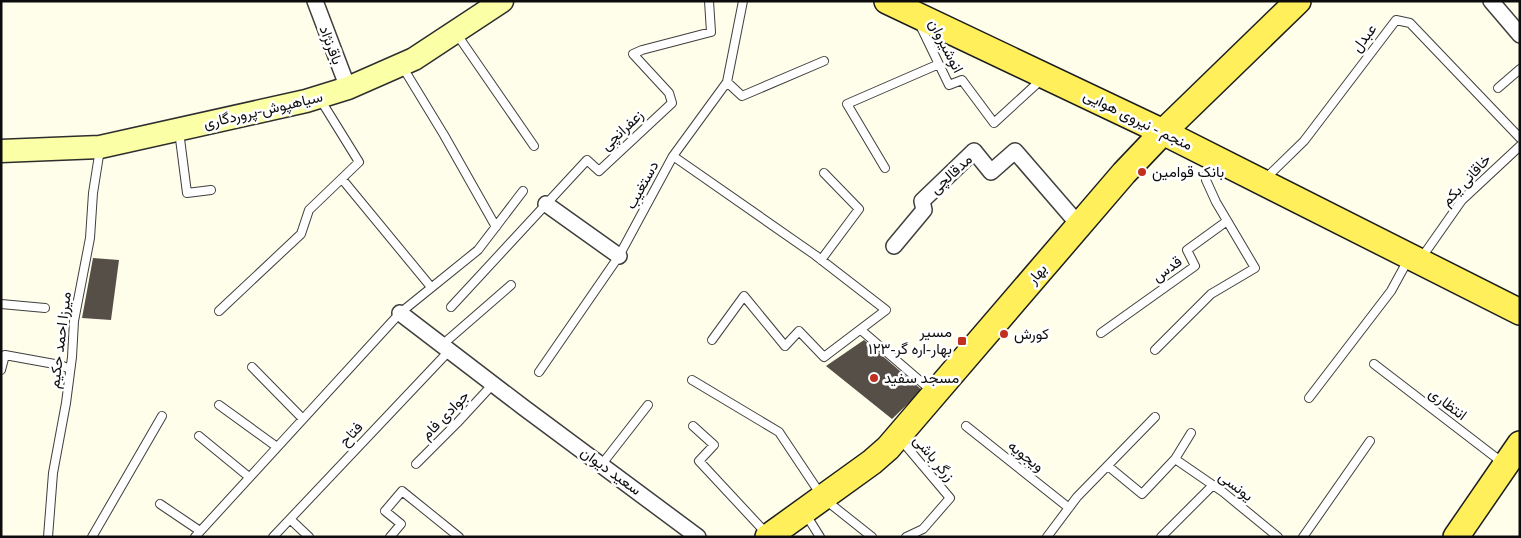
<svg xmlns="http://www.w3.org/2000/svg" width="1521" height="538" viewBox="0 0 1521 538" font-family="'Times New Roman',Vazirmatn,serif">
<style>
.building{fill:#554f48}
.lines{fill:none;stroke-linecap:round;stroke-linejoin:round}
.lane-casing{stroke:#3f3f3f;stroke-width:10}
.street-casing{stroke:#3f3f3f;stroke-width:18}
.secondary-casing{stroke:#2e2e2e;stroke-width:25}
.primary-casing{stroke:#1d1d1d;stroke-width:28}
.lane{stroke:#fff;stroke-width:8}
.street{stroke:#fff;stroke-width:15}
.secondary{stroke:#fbffa5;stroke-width:22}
.primary{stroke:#fff05b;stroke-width:25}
.poi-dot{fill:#c1301e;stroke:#fff;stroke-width:2}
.labels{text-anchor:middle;stroke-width:5;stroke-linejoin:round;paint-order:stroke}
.street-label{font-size:15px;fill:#0c0c0c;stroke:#fff}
.poi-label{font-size:15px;fill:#0c0c0c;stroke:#fff;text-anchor:start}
</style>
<rect width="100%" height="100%" fill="#fffeea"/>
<path class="building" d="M93,258L119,260L111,320L82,318Z
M864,340L922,390L892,419L826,366Z"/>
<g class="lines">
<g class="lane-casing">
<path id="lane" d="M919,23L949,85L962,80L994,123L1042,79
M456,33L534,146
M402,66L444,135L496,227
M727,82L742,96L824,61
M1498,88L1520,69
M179,131L187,193L211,190
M673,156L815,255L886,310L824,357L799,331L785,346L744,296L712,340
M885,168L847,104L939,64
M342,179L431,287
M1265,179L1304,141L1396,20L1410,23L1520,138
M1422,257L1462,200L1520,146
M821,260L859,209L824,173
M1,304L45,308
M451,307L587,160L599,171L672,103L669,93L633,54L642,50L711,32L709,1
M219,311L301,234L309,210L359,162L320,99
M861,330L933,392
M1101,333L1195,266L1187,250L1227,221
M442,345L511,285
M1155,350L1211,294L1255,268L1216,202L1206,180L1210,160
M1374,364L1503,463
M252,367L303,419
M1,370L5,355L60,365L70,369
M539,372L619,256L673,156L727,82L743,1
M692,380L779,432L823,498L872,537
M1309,398L1391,291L1408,260
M219,405L277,447
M693,426L714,445L699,461L766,533
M966,426L1069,508
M199,436L249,477
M901,440L950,498L923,529L906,537
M1175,459L1223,492L1278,537
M416,464L457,423L493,384
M602,464L648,405
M1108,466L1142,494L1175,459L1191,433
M160,504L200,531
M805,513L820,537
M290,519L309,537
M48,537L53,473L66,403L72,357L74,321L90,238L93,193L100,149
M92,537L162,416
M195,537L400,313L478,250L523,191
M273,537L449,351
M390,537L401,524L385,511L402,491L459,537
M1047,537L1077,497L1155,417
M1161,537L1213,485
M1303,537L1370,441"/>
</g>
<g class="street-casing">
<path id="street" d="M315,1L348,88
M1491,1L1520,35
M546,204L619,256
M894,246L924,210L922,201L974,151L991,172L1015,151L1079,225
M400,313L523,407L698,537"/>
</g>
<g class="secondary-casing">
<path id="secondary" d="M1,151L100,147L306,101L348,88L414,59L502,1"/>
</g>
<g class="primary-casing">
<path id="primary" d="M887,1L1163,132L1520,312
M768,537L872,462L888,448L1124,173L1163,132L1298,1
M1456,537L1520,444"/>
</g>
<use href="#lane" class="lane"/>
<use href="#street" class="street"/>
<use href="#secondary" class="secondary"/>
<use href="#primary" class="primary"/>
</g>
<g class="poi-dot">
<circle cx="1142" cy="172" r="5"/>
<circle cx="1004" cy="334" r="5"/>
<rect x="957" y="336" width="10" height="10" rx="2.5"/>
<circle cx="874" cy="378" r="5"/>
</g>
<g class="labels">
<g class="street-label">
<text transform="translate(1364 38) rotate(-53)" y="5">عبدل</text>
<text transform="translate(331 45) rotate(69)" y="5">باقرنژاد</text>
<text transform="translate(946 46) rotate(63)" y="5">انوشیروان</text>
<text transform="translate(263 110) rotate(-13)" y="5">سیاهپوش-پروردگاری</text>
<text transform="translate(1138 120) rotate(26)" y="5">منجم - نیروی هوایی</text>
<text transform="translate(622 130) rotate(-43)" y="5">زعفرانچی</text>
<text transform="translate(951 174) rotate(-42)" y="5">مدقالچی</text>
<text transform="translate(1466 180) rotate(-47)" y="5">خاقانی یکم</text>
<text transform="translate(642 185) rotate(-61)" y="5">دستغیب</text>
<text transform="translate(1167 269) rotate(-36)" y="5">قدس</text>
<text transform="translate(1037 274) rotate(-50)" y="5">بهار</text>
<text transform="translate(60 340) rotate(-83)" y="5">میرزا احمد حکیم</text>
<text transform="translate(1448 404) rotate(37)" y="5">انتظاری</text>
<text transform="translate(445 415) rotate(-46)" y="5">جوادی فام</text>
<text transform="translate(351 434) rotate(-47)" y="5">فتاح</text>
<text transform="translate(1026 456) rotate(38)" y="5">ویجویه</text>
<text transform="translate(934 458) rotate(50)" y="5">زرگر باشی</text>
<text transform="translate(611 471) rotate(36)" y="5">سعید دیوان</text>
<text transform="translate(1236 486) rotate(37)" y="5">یونسی</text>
</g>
<g class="poi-label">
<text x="1152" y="177">بانک قوامین</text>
<text x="952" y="337" text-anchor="end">مسیر<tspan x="952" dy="17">۱۲۳-بهار-اره گر</tspan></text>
<text x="1014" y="339">کورش</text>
<text x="884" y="383">مسجد سفید</text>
</g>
</g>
<rect width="1521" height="538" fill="none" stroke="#0c0c0c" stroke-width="5"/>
</svg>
